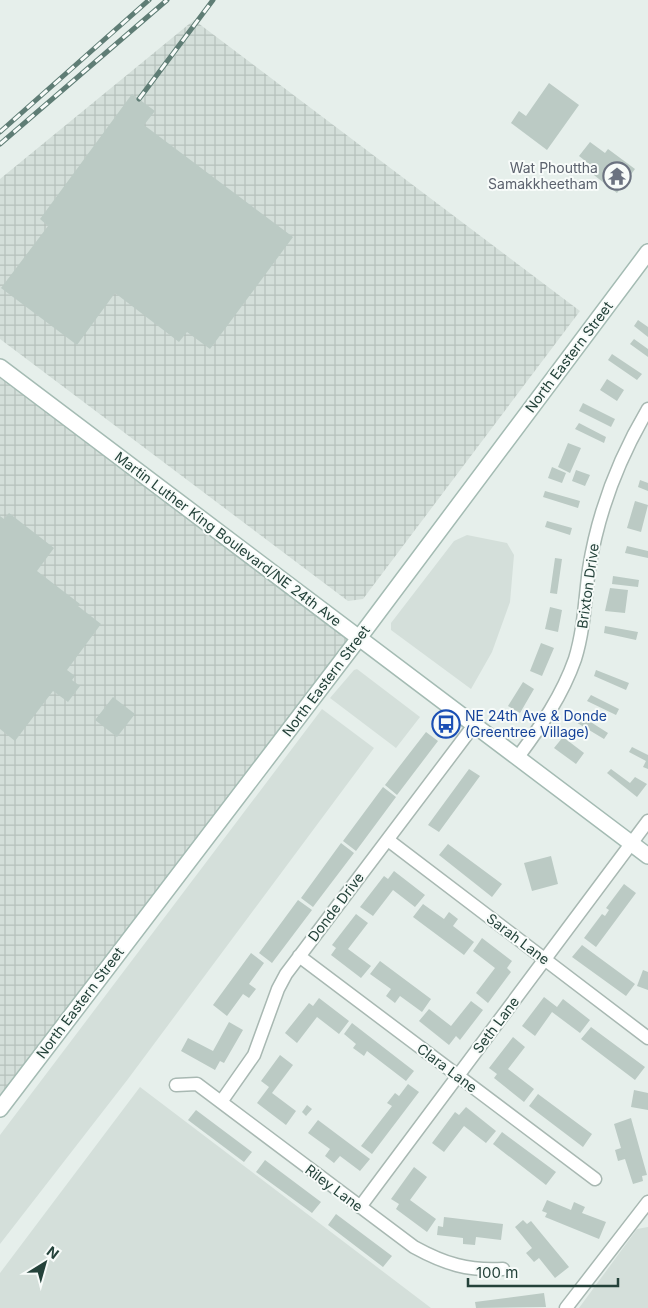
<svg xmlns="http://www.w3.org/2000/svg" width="648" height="1308" viewBox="0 0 648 1308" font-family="Inter,sans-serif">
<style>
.built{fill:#d4dfda}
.industrial{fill:url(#industrial-grid)}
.building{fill:#bbcac4}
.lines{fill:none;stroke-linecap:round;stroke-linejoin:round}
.minor-casing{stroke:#a8b8b2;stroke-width:15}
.secondary-casing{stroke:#a4bbb3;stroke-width:18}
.minor{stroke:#fff;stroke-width:12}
.secondary{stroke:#fff;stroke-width:15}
.rail-casing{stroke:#5f7d75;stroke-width:5}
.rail{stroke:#f7fbf9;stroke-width:3;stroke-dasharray:9;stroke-linecap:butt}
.labels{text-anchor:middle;stroke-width:4;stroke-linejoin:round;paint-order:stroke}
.worship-label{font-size:14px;fill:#5b616d;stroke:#f7fbf9;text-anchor:end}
.street-label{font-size:14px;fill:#24423a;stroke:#f7fbf9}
.transit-label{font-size:14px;fill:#164399;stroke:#f7fbf9;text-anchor:start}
</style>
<defs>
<pattern id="industrial-grid" width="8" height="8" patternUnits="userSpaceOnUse" patternTransform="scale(1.25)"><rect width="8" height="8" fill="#d4dfda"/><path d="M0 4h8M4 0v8" fill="none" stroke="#b6c1bc"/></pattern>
</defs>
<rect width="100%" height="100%" fill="#e6efeb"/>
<path class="built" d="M467,535L507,543L514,555L510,602L492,652L471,689L391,630V623L454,541Z
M357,669L420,717L396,748L330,698L354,670Z
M322,709L374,748L128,1079L0,1244V1135Z
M140,1087L431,1308H0V1273Z
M648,1227V1308H579L637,1229Z"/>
<path class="industrial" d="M194,20L580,311L363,599L348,601L0,339V179Z
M0,375L350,639L0,1099Z"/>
<path class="building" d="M549,83L579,105L547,150L511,123L519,111L526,116Z
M132,94L155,111L144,125L293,237L210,349L187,332L179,342L115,293L77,345L1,288L48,226L40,219Z
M590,142L605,153L608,149L635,169L617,193L590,172L593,167L579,156Z
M638,320L648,327V337L634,326Z
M634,339L648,349V357L630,344Z
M612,354L642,374L637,380L608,360Z
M607,379L624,390L617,401L600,390Z
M583,403L615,419L611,427L579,411Z
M579,423L606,437L604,443L575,429Z
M568,443L581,448L570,473L558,467Z
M552,467L566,473L562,483L548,478Z
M576,470L590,475L585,486L572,481Z
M640,480L648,483V491L638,487Z
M545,491L580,501L578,508L543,497Z
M635,501L648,505L641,532L627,528Z
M9,513L54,548L37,571L80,604L78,606L101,624L67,670L75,676L72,680L80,686L68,702L53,691L15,741L0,729V516L4,519Z
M547,521L572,528L570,535L545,527Z
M627,546L648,551V558L625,553Z
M555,558L562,559L557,594L550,593Z
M613,576L639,580L638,587L612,584Z
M610,588L628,590L625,613L605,611Z
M550,607L562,610L558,632L545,629Z
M605,626L638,632L636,640L604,633Z
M541,643L554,648L542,676L530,671Z
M596,670L629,683L626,690L594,676Z
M523,682L534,689L520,713L508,706Z
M591,695L619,709L616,715L587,701Z
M113,697L135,714L117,737L95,720Z
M578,714L608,733L604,739L574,721Z
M426,732L438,741L397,795L385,785Z
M563,737L584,753L576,764L554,748Z
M632,747L648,755V769L643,767L646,761L629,752Z
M469,769L480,776L439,832L428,825Z
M611,769L630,783L635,777L647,784L637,797L607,773Z
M383,787L396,797L356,851L343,841Z
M341,843L354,853L313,907L301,898Z
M448,844L502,884L492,897L439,855Z
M551,856L558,884L532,891L524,863Z
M394,871L425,895L415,907L393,890L373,916L360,907L384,876L388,879Z
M624,884L636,893L596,947L584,938L602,914L605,916L609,910L606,908Z
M298,900L312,910L272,963L259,953Z
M423,904L444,919L449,912L458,919L453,926L474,942L464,955L413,917Z
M356,914L368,923L348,949L371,966L361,978L331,955L336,948L332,945Z
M482,938L512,961L507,968L511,972L488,1003L476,993L495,968L473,951Z
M582,945L635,984L626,996L572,957Z
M251,953L264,963L249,984L256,989L249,998L243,994L227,1016L213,1005Z
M380,961L431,999L422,1012L400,996L395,1003L386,996L391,989L370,974Z
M643,970L648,972V990L637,986Z
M544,997L557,1007L563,999L590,1020L580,1033L552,1012L535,1036L522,1026Z
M319,998L349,1021L339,1034L317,1017L297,1043L285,1033L309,1003L313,1006Z
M471,1001L483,1010L460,1040L456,1036L449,1045L419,1021L429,1009L451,1026Z
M229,1022L243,1030L224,1063L220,1061L215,1070L181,1051L188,1038L213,1051Z
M352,1023L414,1071L406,1081L367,1051L364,1056L353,1048L356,1044L344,1034Z
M591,1027L645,1067L635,1080L581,1039Z
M513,1037L525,1047L508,1069L534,1089L524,1102L494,1078L497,1074L489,1068Z
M280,1055L293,1065L272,1093L296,1111L286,1125L257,1103L269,1087L261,1081Z
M408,1084L419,1092L372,1154L361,1146L392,1106L387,1103L395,1093L399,1096Z
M634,1090L648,1093V1110L631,1107Z
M538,1094L592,1134L583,1147L529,1106Z
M307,1105L312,1109L306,1116L302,1112Z
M466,1107L496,1131L486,1143L464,1126L444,1152L432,1143L455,1112L459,1115Z
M196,1110L252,1152L244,1162L188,1120Z
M631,1118L647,1175L642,1176L643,1181L633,1184L625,1159L618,1161L615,1150L621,1148L614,1124Z
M318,1120L370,1159L360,1171L340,1156L334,1163L325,1156L330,1149L308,1133Z
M502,1132L556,1172L546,1185L493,1144Z
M265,1160L321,1202L312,1213L256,1172Z
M414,1167L427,1177L410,1200L436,1219L427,1232L396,1209L399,1204L391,1199Z
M547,1200L571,1210L574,1202L585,1207L582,1213L606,1222L599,1239L545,1217L547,1213L542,1211Z
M336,1214L392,1256L383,1267L328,1225Z
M444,1217L503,1224L501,1240L476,1237L475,1245L463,1244V1238L437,1235L438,1226L443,1227Z
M523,1220L527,1224L531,1221L569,1267L555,1278L539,1258L534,1262L526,1253L532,1248L515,1227Z
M544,1293L546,1307L476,1308L475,1302Z"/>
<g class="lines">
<g class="minor-casing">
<path id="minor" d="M518,757C541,726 562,696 575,659C584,630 585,599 589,569C598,512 619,458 648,409
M388,840L648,1038
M299,956L595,1179
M176,1085L197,1084L414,1247C445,1264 468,1271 503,1269
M221,1102L254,1055L278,989L286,974L474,725
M360,1207L648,821
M566,1308L648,1202"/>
</g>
<g class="secondary-casing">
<path id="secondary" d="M0,367L648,856
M0,1109L359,638L648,252"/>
</g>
<use href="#minor" class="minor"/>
<use href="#secondary" class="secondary"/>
<g class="rail-casing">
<path id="rail" d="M139,99L213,0
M0,132L149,0
M0,144L167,0"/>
</g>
<use href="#rail" class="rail"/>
</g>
<defs>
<g id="temple-ring" transform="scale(1.4375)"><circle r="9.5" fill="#f7fbf9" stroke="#6b7280" stroke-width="1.5"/><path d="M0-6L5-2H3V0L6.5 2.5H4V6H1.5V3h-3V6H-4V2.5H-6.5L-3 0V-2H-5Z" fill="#6b7280"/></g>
<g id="bus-ring" transform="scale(1.4375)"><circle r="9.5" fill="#f7fbf9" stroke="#1a4fb4" stroke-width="1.5"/><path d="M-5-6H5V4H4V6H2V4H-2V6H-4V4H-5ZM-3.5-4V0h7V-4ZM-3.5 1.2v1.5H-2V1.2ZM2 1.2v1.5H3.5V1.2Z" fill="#1a4fb4"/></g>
</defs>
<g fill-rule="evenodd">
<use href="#temple-ring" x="617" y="176"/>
<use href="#bus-ring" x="446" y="724"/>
</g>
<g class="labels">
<g class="worship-label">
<text x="598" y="173">Wat Phouttha<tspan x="598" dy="16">Samakkheetham</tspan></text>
</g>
<g class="street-label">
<text transform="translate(569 357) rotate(-53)" y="5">North Eastern Street</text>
<text transform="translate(228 539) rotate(37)" y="5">Martin Luther King Boulevard/NE 24th Ave</text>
<text transform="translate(588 586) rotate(-82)" y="5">Brixton Drive</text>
<text transform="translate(326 681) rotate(-53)" y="5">North Eastern Street</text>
<text transform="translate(336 907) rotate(-53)" y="5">Donde Drive</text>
<text transform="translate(518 939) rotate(37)" y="5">Sarah Lane</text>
<text transform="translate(80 1003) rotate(-53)" y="5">North Eastern Street</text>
<text transform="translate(496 1025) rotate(-53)" y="5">Seth Lane</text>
<text transform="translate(447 1068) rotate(37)" y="5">Clara Lane</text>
<text transform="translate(334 1188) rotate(37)" y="5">Riley Lane</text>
</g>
<g class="transit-label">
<text x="465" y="721">NE 24th Ave &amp; Donde<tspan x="465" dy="16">(Greentree Village)</tspan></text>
</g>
</g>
<g transform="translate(45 1263) rotate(37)" stroke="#f7fbf9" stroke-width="4" paint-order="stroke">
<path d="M0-4L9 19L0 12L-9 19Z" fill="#24423a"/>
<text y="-8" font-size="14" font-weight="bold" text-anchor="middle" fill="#24423a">N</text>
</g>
<path d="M468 1278v8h150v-8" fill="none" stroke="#24423a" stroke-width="2.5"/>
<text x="476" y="1278" font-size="15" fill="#24423a" stroke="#f7fbf9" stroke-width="4" paint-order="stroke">100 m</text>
</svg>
